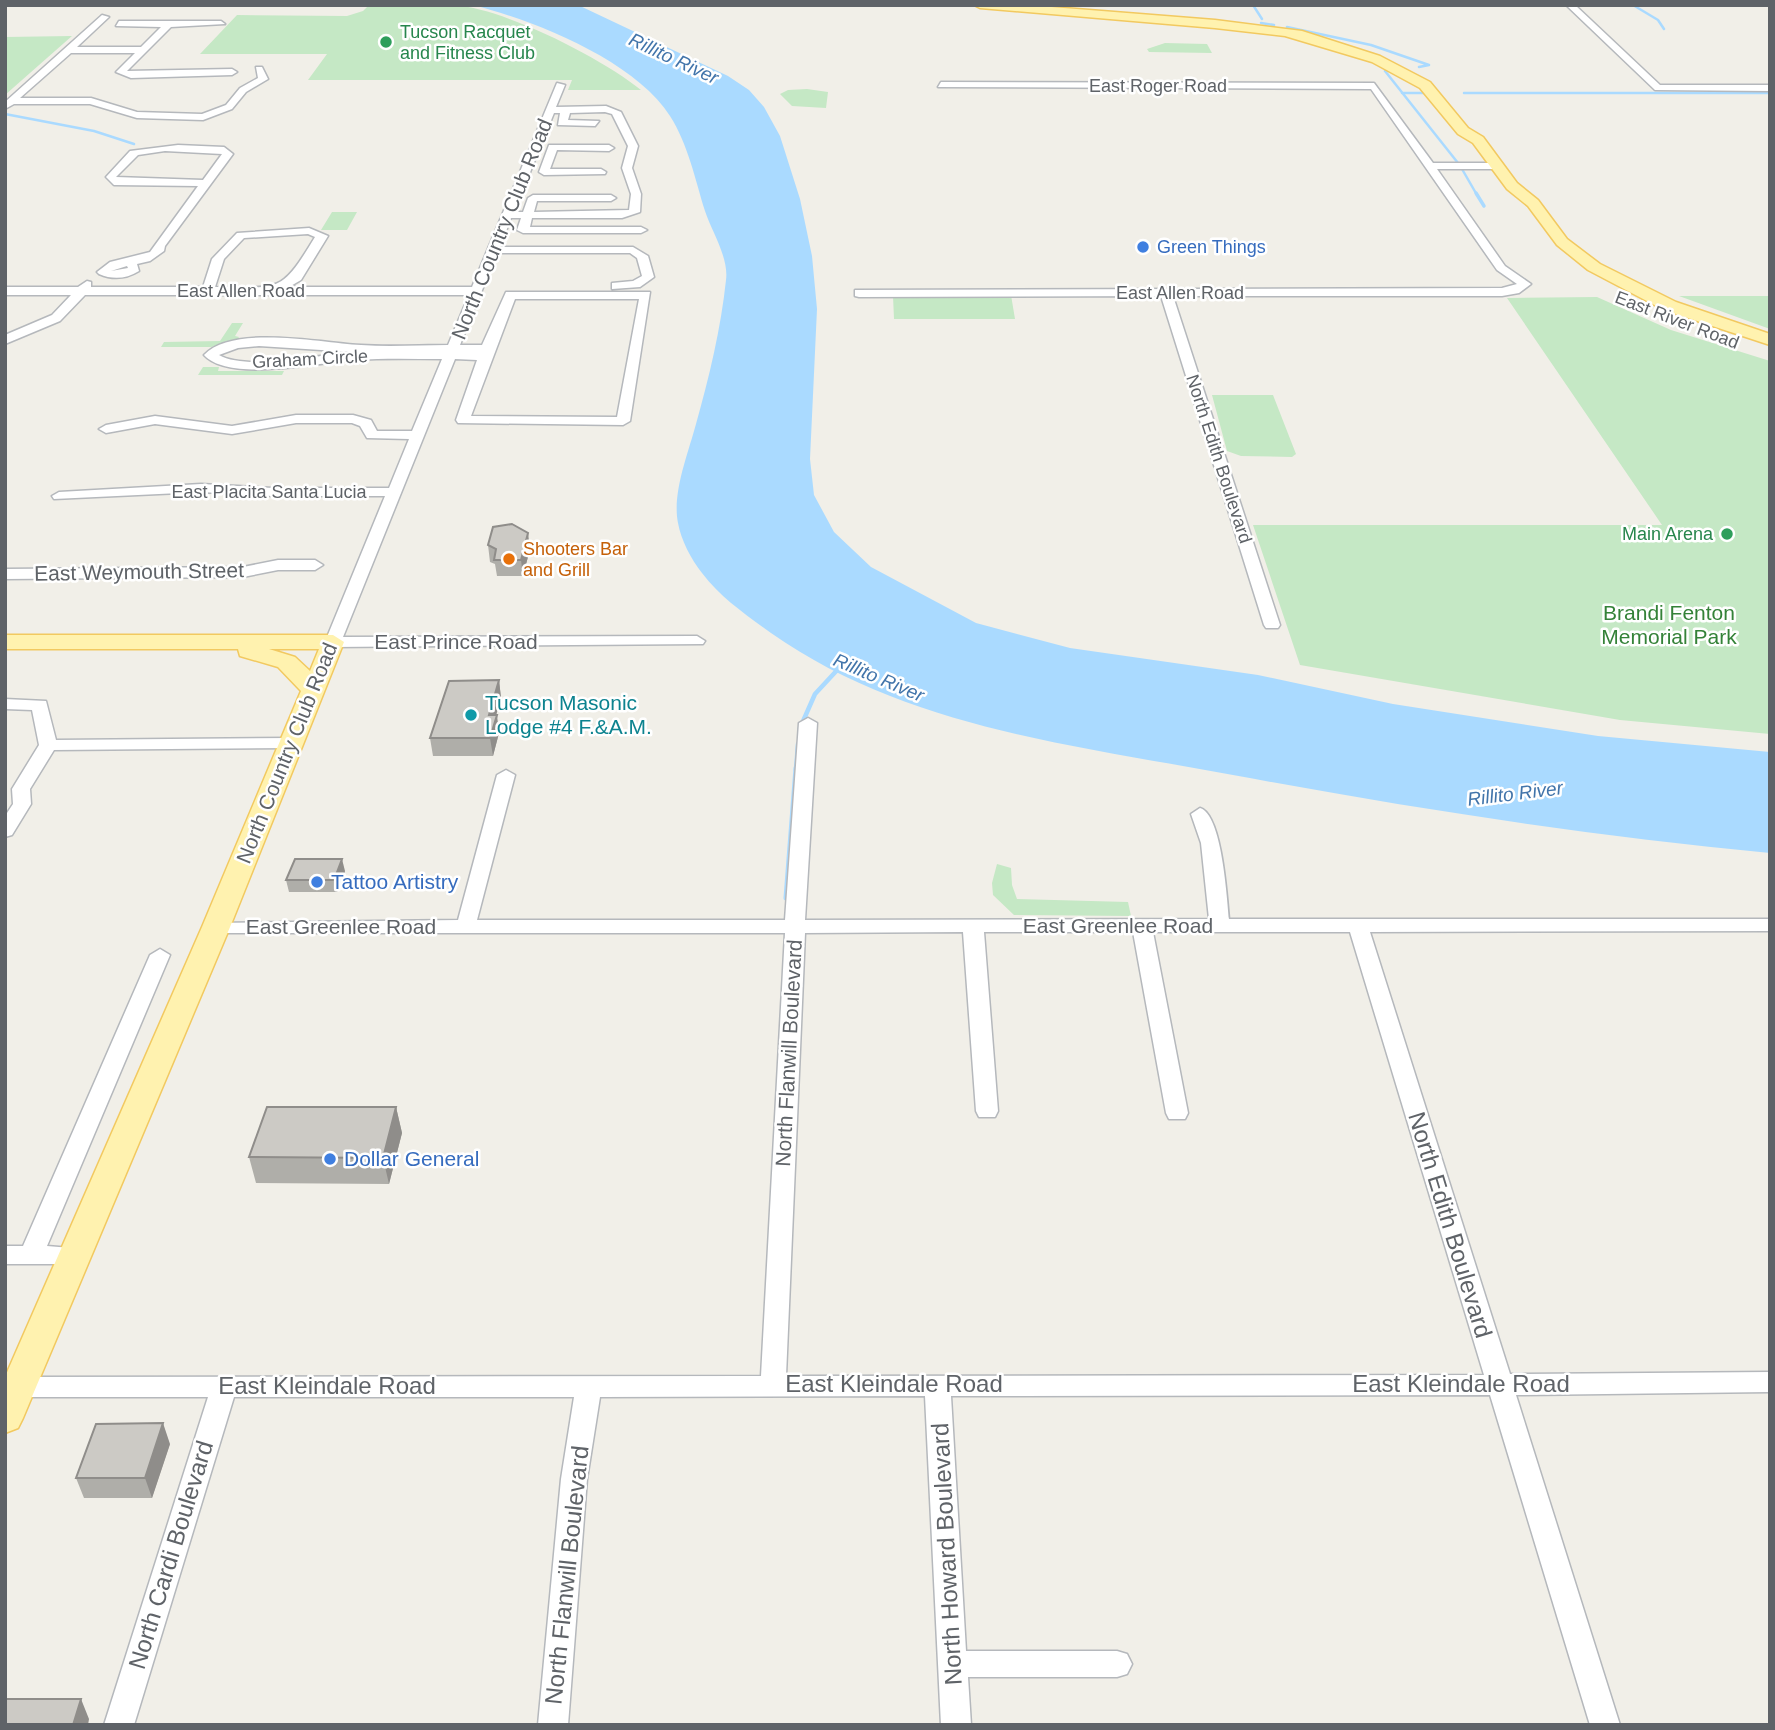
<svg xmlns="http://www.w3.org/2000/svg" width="1775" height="1730" viewBox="0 0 1775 1730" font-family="Helvetica,sans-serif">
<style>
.green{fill:#c5e8c5}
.water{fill:#aadaff}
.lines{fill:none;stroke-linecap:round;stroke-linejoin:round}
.stream-far3{stroke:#aadaff;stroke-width:2.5}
.stream-far2{stroke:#aadaff;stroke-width:3.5}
.stream-far1{stroke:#aadaff;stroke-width:4.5}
.stream{stroke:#aadaff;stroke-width:5}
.minor-casing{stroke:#b5b8bc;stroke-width:3}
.major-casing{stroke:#f2c960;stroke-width:3}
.minor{fill:#fff;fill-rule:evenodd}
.major{fill:#fff2af;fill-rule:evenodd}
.wall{fill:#afaea9}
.shaded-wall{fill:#8f8d8a}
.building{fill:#cccac5;stroke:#8f8d8a;stroke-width:2}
.leisure-dot{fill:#2e9e5b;stroke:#fff;stroke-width:2.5}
.shop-dot{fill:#3f7fe0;stroke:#fff;stroke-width:2.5}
.food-dot{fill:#e8710a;stroke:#fff;stroke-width:2.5}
.culture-dot{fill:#0f9aa8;stroke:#fff;stroke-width:2.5}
.labels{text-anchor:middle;stroke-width:5;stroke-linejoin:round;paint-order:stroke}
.far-leisure-label{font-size:18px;fill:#27864d;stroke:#fff;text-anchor:start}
.far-street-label{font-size:18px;fill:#5f6368;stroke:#fff}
.far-shop-label{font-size:18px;fill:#366cbe;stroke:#fff;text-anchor:start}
.far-food-label{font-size:18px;fill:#c56008;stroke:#fff;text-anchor:start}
.far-water-label{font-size:19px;font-style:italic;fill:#4174aa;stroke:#fff}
.street-label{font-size:21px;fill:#5f6368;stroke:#fff}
.park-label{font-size:21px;fill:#348238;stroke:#fff}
.culture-label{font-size:21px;fill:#0d838f;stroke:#fff;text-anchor:start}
.shop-label{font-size:21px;fill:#366cbe;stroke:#fff;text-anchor:start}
.near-street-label{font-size:24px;fill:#5f6368;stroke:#fff}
</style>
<rect width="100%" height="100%" fill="#f1efe8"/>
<path class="green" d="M369,5C397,5 427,3 455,5C505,9 602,58 641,90H568L572,80H308L327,54H200L237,15L347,16L363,11Z
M72,36L5,95V37Z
M1165,43L1207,44L1212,53L1149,52L1147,49Z
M807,89L828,92L826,108L792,106L780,94L788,90Z
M332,212H357L347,230H321Z
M1011,295L1015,319H894L893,296Z
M1679,296H1770V329Z
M1597,297L1671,330L1770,361V734L1620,720L1300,665L1253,525H1662L1507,298Z
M232,323H243L235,336L239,337L237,340L211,347H161L164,342L220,341Z
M203,367H219L218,371H284L282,375H198Z
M1212,395H1273L1296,454L1292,457L1241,456L1227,451Z
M997,864L1011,868L1012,885L1017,899L1128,902L1131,916L1014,915L993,895L992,883Z"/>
<path class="water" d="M473,5H578L728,76L749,90L764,107L780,136L800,199L812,256L817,309L810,459L814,495L834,532L871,567L976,623L1070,648L1258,675L1393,704L1598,736L1770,752V853C1590,836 1410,808 1233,775C1074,745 906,728 771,633C745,614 721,598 702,573C691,559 681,540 678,523C672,493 688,454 696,424C709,378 721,328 726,280C729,258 712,232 705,211C695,179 688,144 670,116C634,60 535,21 473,5Z"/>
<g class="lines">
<path class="stream-far3" d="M1253,5L1262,19
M1633,5L1658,20L1664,29
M1261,23L1274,25
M1287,27L1371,45L1429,65L1419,67
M1385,71L1458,163
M1402,93H1425
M1464,93H1770
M5,114L94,131L134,144
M1462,169L1477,195"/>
<path class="stream-far2" d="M1476,193L1484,206"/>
<path class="stream-far1" d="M800,728L815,694L840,667
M796,770L798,744"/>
<path class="stream" d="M786,898L796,768"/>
<g class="minor-casing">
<path id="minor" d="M1566,5H1575L1660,85H1770V91L1655,90Z
M102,15L109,17L77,47H141L161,27L116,26L119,21H221L225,24L171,27L127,71L232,69L237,72L232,75L131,78L116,72L135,53H71L20,98H91L137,112L202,114L226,105L240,88L258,78L256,67H262L268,79L246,92L232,109L203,120L137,118L90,104H14L5,109V102Z
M941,82L1374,83L1433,163H1496L1501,166L1496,169H1437L1505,266L1531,284L1519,293L1502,296H1173L1280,625L1278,628H1266L1264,625L1161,296L859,297L855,296V290L1502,288L1517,284L1497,270L1371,89L938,87Z
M557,83L565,85L556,107L606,106L621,112L638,146L632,168L641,194L640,212L622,218H532L530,227H641L647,230L641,233H523L517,230L521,218H511L500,247H633L648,256L654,277L640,287L612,289V283L633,281L642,276L637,258L630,253H497L460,345H482L506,292H650L630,421L623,425L458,423L456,420L477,360L455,359L343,637L697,636L705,641L703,644L333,647L325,642L385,496H273L201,492L54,499L52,496L59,492L201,484L273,488H389L409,439L367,438L360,426L352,423H296L232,434L155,424L106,433L99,429L106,425L155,416L232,426L296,415H353L371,420L377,431H412L442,359C413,359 384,358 356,360C320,362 229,383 204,355C233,324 322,343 361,345C390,347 419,345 448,345L469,295H85L60,321L5,344V335L52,315L71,295H5V287H78L87,281L91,282V287H203L212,259L237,233L309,228L328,236L301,280L289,287H472ZM605,112L612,114L628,146L622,168L631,194L629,210L534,212L537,201H611L616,198L611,195H533L528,198L523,212H514L554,113H560L558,125L595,126L599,121L568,120L570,113ZM308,234L315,237C280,295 280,287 215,287L224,259L244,238ZM515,299H639L617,417L471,416ZM259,346L352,352C320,355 246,371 219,355L238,348Z
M178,145L224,147L233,154L165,246L164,251L150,261L137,264L139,271C126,279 113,280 99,274L97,272L110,262L150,252L198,186L114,185L106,177L130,151ZM165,151L222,154L203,180L116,177L138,155ZM127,266L128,268L111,271Z
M549,145H609L614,148L609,151L557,150L550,169H601L606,172L605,174L544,175L539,172Z
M278,560H315L323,565L315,570H278L243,577L5,579V569L243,567Z
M5,699L46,701L56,740L291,738L300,743L291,748L54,750L30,789L31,804L12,835L5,837V816L13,804L12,789L39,745L32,710L5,709Z
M808,718L817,723L805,920L1209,919L1201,843L1191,814L1200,808C1222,814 1227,898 1229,919H1770V931L1370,932L1510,1374L1770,1372V1392L1516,1395L1620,1725H1590L1490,1395L951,1396L966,1651H1117L1127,1654L1132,1664L1127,1674L1117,1677H968L971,1725H941L925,1396L600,1397L587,1479L568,1725H538L561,1479L574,1397H234L134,1725H104L208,1397H18L9,1394L5,1387L9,1380L18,1377L761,1376L785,933H216L206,927L209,923L458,920L497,775L506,770L515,775L477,920H785L799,723ZM963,932L976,1111L979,1117H995L998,1111L984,932H1133L1166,1113L1169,1119H1185L1188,1113L1153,932H1350L1484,1375L786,1376L805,933Z
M160,949L170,955L47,1246L83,1249L86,1255L83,1261L74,1264H5V1246H23L150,955Z"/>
</g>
<g class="major-casing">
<path id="major" d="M974,5H1026L1215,20L1302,31L1380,56L1430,82L1468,128L1483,137L1517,183L1538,200L1567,239L1600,264L1676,302L1770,334V345L1664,310L1588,270L1557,245L1528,206L1507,189L1473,143L1458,134L1420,88L1372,62L1285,36L1215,28L980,8Z
M5,635H333L344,642L230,927L23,1418L18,1428L5,1433V1377L202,927L301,691L278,667L240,656L238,649H5ZM269,649H319L310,671L295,657Z"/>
</g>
<use href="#minor" class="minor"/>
<use href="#major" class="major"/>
</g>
<path class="wall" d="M488,545L530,549L523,576H497L495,564L490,562Z
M499,680L501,698L496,715L499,733L493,756H433L430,738Z
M345,871L337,892H289L286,880Z
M396,1107L402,1133L389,1184L256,1183L249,1157Z
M170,1444L152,1498H84L76,1478Z"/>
<path class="shaded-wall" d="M528,533L530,549L523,576L521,560Z
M499,680L501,698L491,733L489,715Z
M497,715L499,733L493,756L490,738Z
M342,859L345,871L337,892L334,880Z
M396,1107L402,1133L389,1184L383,1158Z
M163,1423L170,1444L152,1498L145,1478Z
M81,1699L89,1719L88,1725H73Z"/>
<path class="building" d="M512,524L528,533L521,560H494L496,549L488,545L493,527Z
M499,680L489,715H497L490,738H430L449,681Z
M295,859H342L334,880H286Z
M267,1107H396L383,1158L249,1157Z
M163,1423L145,1478H76L96,1424Z
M5,1699H81L73,1725H5Z"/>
<g class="leisure-dot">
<circle cx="386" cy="42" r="7"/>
<circle cx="1727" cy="534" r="7"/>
</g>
<g class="shop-dot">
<circle cx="1143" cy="247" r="7"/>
<circle cx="317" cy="882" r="7"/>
<circle cx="330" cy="1159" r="7"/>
</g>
<circle class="food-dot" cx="509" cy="559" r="7"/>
<circle class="culture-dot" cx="471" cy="715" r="7"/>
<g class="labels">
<g class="far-leisure-label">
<text x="400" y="38">Tucson Racquet<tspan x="400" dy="21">and Fitness Club</tspan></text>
<text x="1713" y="540" text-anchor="end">Main Arena</text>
</g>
<g class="far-street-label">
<text x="1158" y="92">East Roger Road</text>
<text x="241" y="297">East Allen Road</text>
<text x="1180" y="299">East Allen Road</text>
<text transform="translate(1677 320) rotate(21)" y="6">East River Road</text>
<text transform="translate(310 359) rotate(-3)" y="6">Graham Circle</text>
<text transform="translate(1219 459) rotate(72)" y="6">North Edith Boulevard</text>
<text x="269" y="498">East Placita Santa Lucia</text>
</g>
<g class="far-shop-label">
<text x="1157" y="253">Green Things</text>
</g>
<g class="far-food-label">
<text x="523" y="555">Shooters Bar<tspan x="523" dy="21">and Grill</tspan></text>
</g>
<g class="far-water-label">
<text transform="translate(674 58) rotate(25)" y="7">Rillito River</text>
<text transform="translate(879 677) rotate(23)" y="7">Rillito River</text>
<text transform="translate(1515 793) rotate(-7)" y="7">Rillito River</text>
</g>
<g class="street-label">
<text transform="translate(502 229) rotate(-68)" y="7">North Country Club Road</text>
<text transform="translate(139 572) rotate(-1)" y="7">East Weymouth Street</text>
<text x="456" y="649">East Prince Road</text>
<text transform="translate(287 753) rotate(-68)" y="7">North Country Club Road</text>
<text x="1118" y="933">East Greenlee Road</text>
<text x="341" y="934">East Greenlee Road</text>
<text transform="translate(789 1053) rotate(-87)" y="7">North Flanwill Boulevard</text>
</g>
<g class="park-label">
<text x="1669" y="620">Brandi Fenton<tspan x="1669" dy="24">Memorial Park</tspan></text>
</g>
<g class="culture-label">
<text x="485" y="710">Tucson Masonic<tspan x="485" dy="24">Lodge #4 F.&amp;A.M.</tspan></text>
</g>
<g class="shop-label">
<text x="331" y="889">Tattoo Artistry</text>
<text x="344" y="1166">Dollar General</text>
</g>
<g class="near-street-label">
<text transform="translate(1450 1225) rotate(73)" y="8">North Edith Boulevard</text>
<text x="894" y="1392">East Kleindale Road</text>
<text x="1461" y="1392">East Kleindale Road</text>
<text x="327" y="1394">East Kleindale Road</text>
<text transform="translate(947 1554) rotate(-93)" y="8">North Howard Boulevard</text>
<text transform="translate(171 1555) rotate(-73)" y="8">North Cardi Boulevard</text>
<text transform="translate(567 1575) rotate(-84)" y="8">North Flanwill Boulevard</text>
</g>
</g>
<rect width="1775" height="1730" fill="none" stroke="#5f6368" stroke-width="14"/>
</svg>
